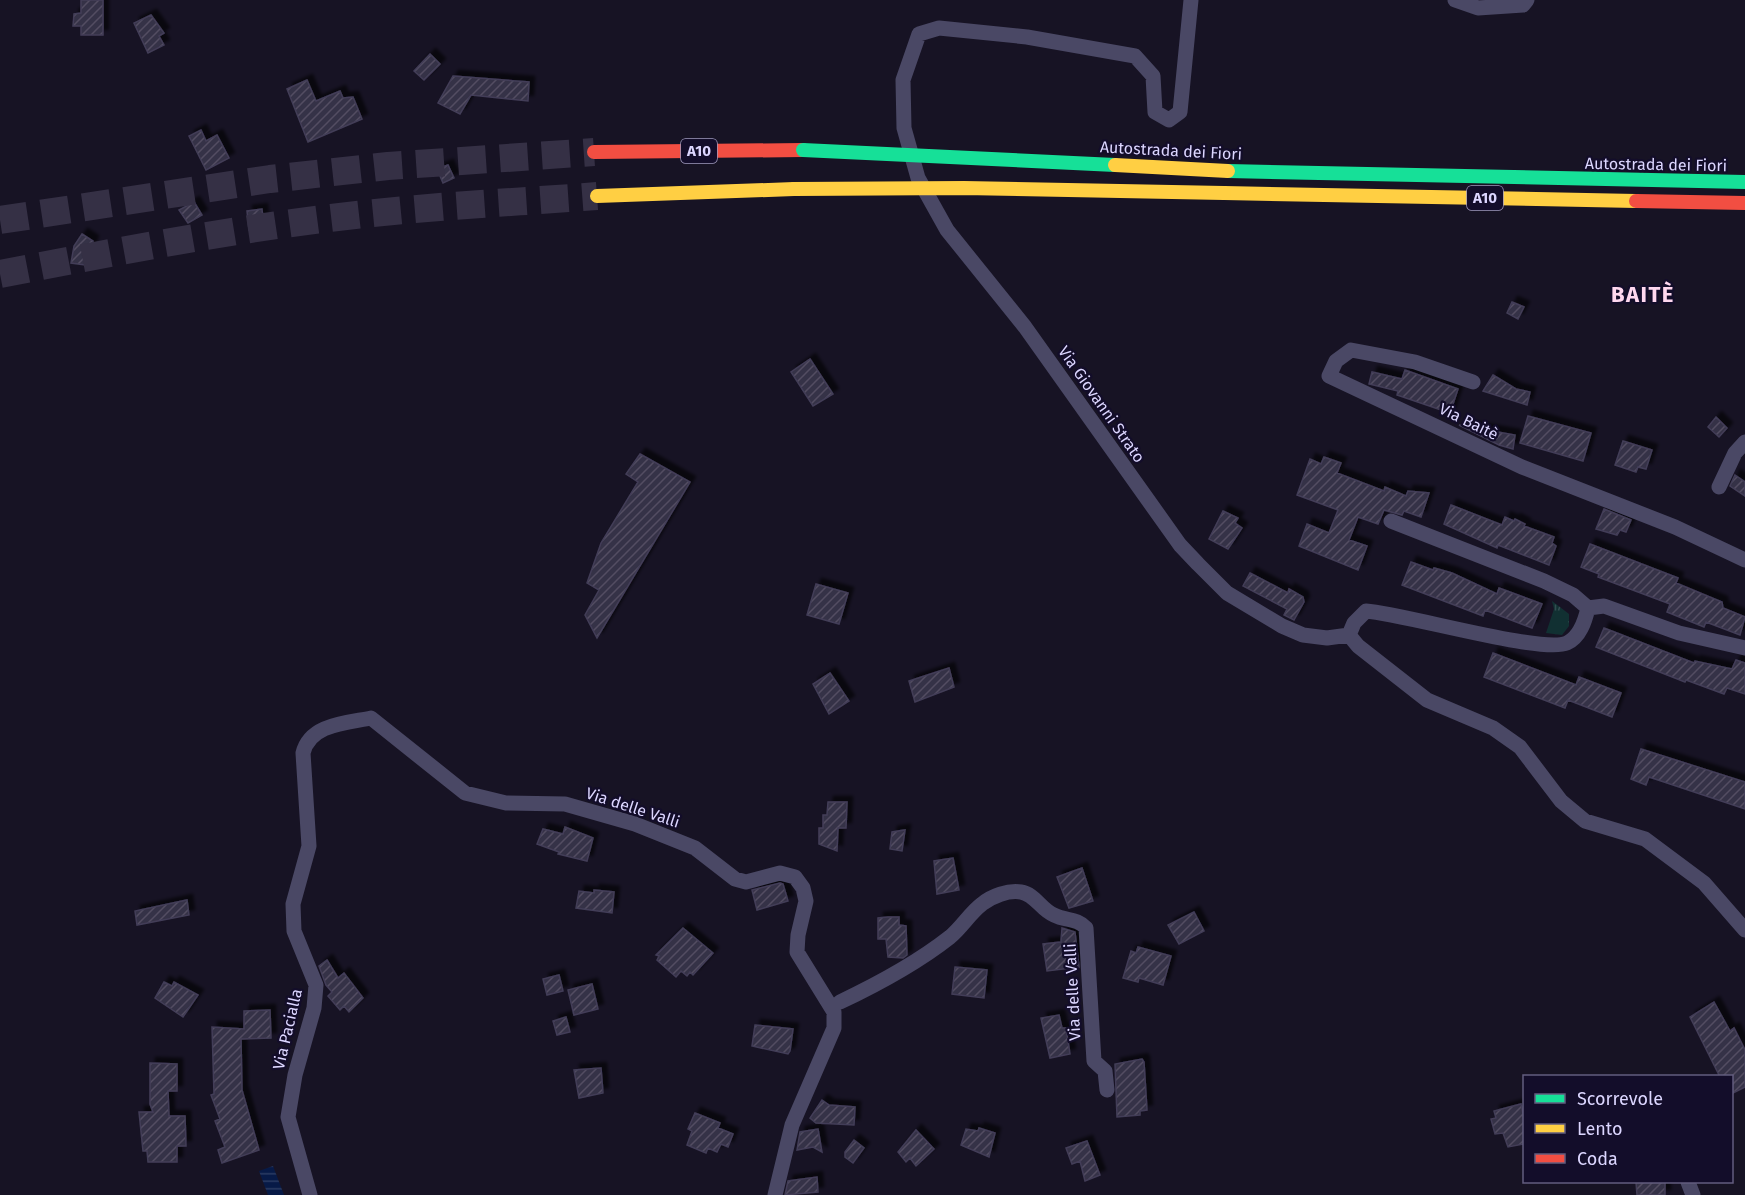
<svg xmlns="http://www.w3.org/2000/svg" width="1745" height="1195" viewBox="0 0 1745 1195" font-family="'Fira Sans',sans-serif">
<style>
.park{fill:url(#park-tufts)}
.water{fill:url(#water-rules)}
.building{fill:url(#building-hatch);stroke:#433e58;stroke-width:1.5;filter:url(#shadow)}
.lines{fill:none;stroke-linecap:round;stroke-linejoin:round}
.highway-tunnel{stroke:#353045;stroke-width:28;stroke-dasharray:28 14;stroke-linecap:butt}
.street{stroke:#4a4865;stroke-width:15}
.fast{stroke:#16e098;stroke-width:14}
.slow{stroke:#ffcf43;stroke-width:14}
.jam{stroke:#f24e42;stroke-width:14}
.fast-bridge{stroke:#16e098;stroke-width:14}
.slow-bridge{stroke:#ffcf43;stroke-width:14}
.labels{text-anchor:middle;stroke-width:4.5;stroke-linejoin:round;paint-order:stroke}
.shield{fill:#130d2a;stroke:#a09abf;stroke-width:1.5}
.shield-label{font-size:15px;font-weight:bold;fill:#dcd6ff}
.street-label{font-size:16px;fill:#dcd6ff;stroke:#130d2a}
.district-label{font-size:22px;font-weight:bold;letter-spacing:1.5px;fill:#ffd8ef;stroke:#130d2a}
</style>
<defs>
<pattern id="park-tufts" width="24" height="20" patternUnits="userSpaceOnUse" patternTransform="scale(1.5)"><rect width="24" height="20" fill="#113032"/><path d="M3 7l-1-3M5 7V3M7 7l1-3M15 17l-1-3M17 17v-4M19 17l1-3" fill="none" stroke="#334d51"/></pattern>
<pattern id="water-rules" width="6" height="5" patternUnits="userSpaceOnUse" patternTransform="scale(1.5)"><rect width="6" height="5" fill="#071a47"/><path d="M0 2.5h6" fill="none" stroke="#2b3b63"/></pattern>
<pattern id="building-hatch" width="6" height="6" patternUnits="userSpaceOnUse" patternTransform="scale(1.5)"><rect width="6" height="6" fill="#363146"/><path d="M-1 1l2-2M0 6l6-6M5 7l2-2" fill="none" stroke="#524e62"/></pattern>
<filter id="shadow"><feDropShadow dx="5.5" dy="-5.5" stdDeviation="1.5" flood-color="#0009"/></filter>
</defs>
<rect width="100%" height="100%" fill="#171324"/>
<path class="park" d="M1552,601L1569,614V626L1562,635L1546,633L1554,609Z"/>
<path class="water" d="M273,1166L284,1195H268L259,1171Z"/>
<path class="building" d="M81,0H103V35H81V26H73L74,14L81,13Z
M151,15L164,33L159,36L164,45L148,53L134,23Z
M430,54L440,64L424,80L414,71Z
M453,76L529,82L528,101L471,95L460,114L438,103Z
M307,80L316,101L340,91L343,98L353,97L362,119L308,142L287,89Z
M201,130L206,141L217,135L229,158L206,170L189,136Z
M448,165L454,178L443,183L437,169Z
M194,202L202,215L188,223L179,210Z
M262,209L264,230H249L247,211Z
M82,234L93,241L85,265L71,263L74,246Z
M1512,302L1524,307L1518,319L1507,313Z
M810,359L833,394L813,406L791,372Z
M1405,370L1458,389L1450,413L1397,395L1398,391L1369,384L1372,372L1402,379Z
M1493,375L1516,389L1530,392L1527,405L1483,391Z
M1528,416L1591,433L1583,461L1520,443Z
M1716,417L1727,428L1719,437L1708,427Z
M1459,425L1515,435L1513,449L1499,445Z
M1623,441L1652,450L1646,469L1638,467L1636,472L1615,465Z
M640,454L690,482L597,638L585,615L599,590L587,583L601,543L638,482L626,474Z
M1324,457L1341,463L1337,473L1384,491L1385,487L1406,496L1408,491L1429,493L1421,517L1404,511L1402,515L1384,510L1378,524L1358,517L1349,540L1367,546L1358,570L1299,546L1307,524L1329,533L1338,510L1297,495L1310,459L1321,464Z
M1735,475L1745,482V496L1730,486Z
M1451,505L1502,525L1505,517L1514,521L1515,519L1525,524L1524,526L1554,537L1552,543L1556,546L1549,565L1498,545L1497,548L1444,524Z
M1604,509L1631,520L1626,532L1620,530L1617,535L1596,529Z
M1223,511L1238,518L1235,523L1242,528L1228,549L1209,539Z
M1590,544L1678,578L1676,583L1722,602L1723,608L1745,617L1740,635L1706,622L1704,627L1667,612L1670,604L1598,577L1599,574L1581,567Z
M1411,562L1433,570L1434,568L1452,573L1497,594L1499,588L1542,604L1532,628L1485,610L1483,616L1402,585Z
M1250,573L1288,593L1289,589L1303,597L1304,602L1294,620L1284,615L1287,609L1243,586Z
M816,584L848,593L839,624L807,615Z
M1604,628L1694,663L1695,661L1732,669L1736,660L1745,663V694L1727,688L1724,694L1686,680L1685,682L1596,647Z
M1493,653L1576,685L1579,677L1621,693L1612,717L1568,700L1565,708L1484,677Z
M949,668L954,687L915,702L909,681Z
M830,673L849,701L829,714L813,684Z
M1641,749L1745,782V809L1649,777L1646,785L1631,779Z
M828,802H847L846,828H838L837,851L819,844V828H823V815H827Z
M565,827L593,838L587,861L558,854L559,852L537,844L543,829L563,834Z
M905,830L902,851L890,849L892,832Z
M953,858L959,890L937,894L934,861Z
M1082,868L1093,901L1069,908L1057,877Z
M780,883L783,884L788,901L757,910L752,890Z
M594,890L614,892L612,913L576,908L579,891L594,893Z
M187,900L189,915L137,925L135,911Z
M1194,912L1204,931L1179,944L1168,925Z
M888,917H899V925L906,926L907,955L903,958L888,957L886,939H878V918Z
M683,928L713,953L693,975L690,972L687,976L681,971L676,977L657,960L659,956L656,955Z
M1062,928L1075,932L1079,967L1047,971L1043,944L1061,942Z
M1138,947L1171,956L1163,985L1139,978L1138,982L1123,978L1131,951L1136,953Z
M327,960L338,978L344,973L363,998L349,1012L344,1006L340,1010L328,996L332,992L326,985L319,966Z
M955,967L987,970L984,998L952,994Z
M559,975L563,991L547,995L543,979Z
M164,982L172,986L174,982L198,995L183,1017L155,998Z
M592,984L598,1009L574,1015L568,990Z
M1714,1002L1730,1031L1734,1028L1745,1050V1087L1731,1094V1077H1720L1690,1017Z
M270,1010L271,1038L241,1039L242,1090L259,1150L222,1163L218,1150L225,1147L215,1121L220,1119L211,1095L214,1094L212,1027L244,1029V1011Z
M1059,1015L1062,1028H1066L1070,1054L1050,1058L1041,1018Z
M566,1017L570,1032L557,1035L553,1021Z
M755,1025L793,1029L790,1051L788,1054L752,1046Z
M1142,1059L1144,1062L1147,1110L1140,1111V1115L1117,1117L1115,1064Z
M150,1063L177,1064V1091H168L169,1116H185L186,1146H177V1162H148L147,1151H143L139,1112H153L150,1104Z
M601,1068L603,1093L579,1098L574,1070Z
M822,1100L829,1105L855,1107L854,1125L816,1123L810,1118Z
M1521,1104L1524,1118V1144L1508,1147L1503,1133L1495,1134L1491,1119L1496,1118L1494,1111Z
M695,1113L720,1123L718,1128L733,1134L728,1147L721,1144L717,1152L708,1148L706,1153L687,1145L692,1131L688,1129Z
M979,1128L995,1133L989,1157L961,1145L966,1129L978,1131Z
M818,1129L822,1152L813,1147L797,1150L800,1132Z
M916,1130L934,1149L916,1166L910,1158L906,1162L898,1152Z
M854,1140L864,1148L853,1163L845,1157V1152Z
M1087,1141L1100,1175L1085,1181L1080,1161L1072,1164L1066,1148Z
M817,1177L818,1192L785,1195L788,1181Z
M1636,1182H1665V1195H1637Z"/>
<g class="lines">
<path class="highway-tunnel" d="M0,220L270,179L388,166L594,152
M0,274C134,248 269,222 405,210C469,204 533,201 597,196"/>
<path class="street" d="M1191,0L1180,112L1169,120L1155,112L1153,76L1135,56L1027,37L939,28L919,34L903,80L904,128L918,178L947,230L1025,327L1180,545L1198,564L1227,593L1282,626L1303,635L1327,638L1349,635
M1455,0L1478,8L1523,5L1527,0
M1473,382L1415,362L1351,350L1336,361L1329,376L1522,467L1675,527L1745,560
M1719,487L1735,453L1745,442
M1391,521L1544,581L1573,595L1588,608
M1349,635L1358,646L1427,700L1493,728L1520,747L1561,801L1585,821L1645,839L1704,883L1745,930
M1349,635L1354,623L1366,611C1405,614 1542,654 1567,643C1580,637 1585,621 1588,608L1604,606L1679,633L1745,648
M840,1002C878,984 917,963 950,937C962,927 970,913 982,904C992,896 1008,890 1021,892C1035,894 1041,910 1054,915C1066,921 1077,918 1086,928L1094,1061L1105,1071L1107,1090
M1688,1182L1693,1195
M310,1195L288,1117L295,1075L314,1008L316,985L294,931L293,904L309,846L303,753C310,724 346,723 371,718L465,793L506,803L565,804L635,824L695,848L735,879L746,882L780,873L795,877L803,888L806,901L798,935L797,952L834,1012V1028L792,1125L775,1195"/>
<path class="fast" d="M1228,171L1745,182"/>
<path class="slow" d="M1224,193L1636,201
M597,196L794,189"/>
<path class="jam" d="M594,152L803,150
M1636,201L1745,203"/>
<path class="fast-bridge" d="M803,150L1115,165"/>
<path class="slow-bridge" d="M1115,165L1228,171
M794,189L964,188L1224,193"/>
</g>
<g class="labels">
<g class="shield">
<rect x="681" y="139" width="36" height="24" rx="4.5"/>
<rect x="1467" y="186" width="36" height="24" rx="4.5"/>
</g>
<g class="shield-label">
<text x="699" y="156">A10</text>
<text x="1485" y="203">A10</text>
</g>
<g class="street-label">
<text transform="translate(1171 150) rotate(3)" y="6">Autostrada dei Fiori</text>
<text transform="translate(1656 164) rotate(1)" y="6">Autostrada dei Fiori</text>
<text transform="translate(1102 404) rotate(55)" y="6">Via Giovanni Strato</text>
<text transform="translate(1469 421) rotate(26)" y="6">Via Baitè</text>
<text transform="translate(633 807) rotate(18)" y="6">Via delle Valli</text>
<text transform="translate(1072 992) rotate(-93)" y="6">Via delle Valli</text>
<text transform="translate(287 1029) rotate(-77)" y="6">Via Pacialla</text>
</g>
<g class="district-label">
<text x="1643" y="302">BAITÈ</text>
</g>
</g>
<rect x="1523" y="1075" width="210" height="108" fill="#130d2a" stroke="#635d7f" stroke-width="1.5"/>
<rect x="1535" y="1094" width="30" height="9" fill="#16e098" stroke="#635d7f" stroke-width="1.5"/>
<text x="1577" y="1105" font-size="18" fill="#dcd6ff">Scorrevole</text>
<rect x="1535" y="1124" width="30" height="9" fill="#ffcf43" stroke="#635d7f" stroke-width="1.5"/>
<text x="1577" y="1135" font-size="18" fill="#dcd6ff">Lento</text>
<rect x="1535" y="1154" width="30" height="9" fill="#f24e42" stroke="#635d7f" stroke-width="1.5"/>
<text x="1577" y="1165" font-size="18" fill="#dcd6ff">Coda</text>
</svg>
